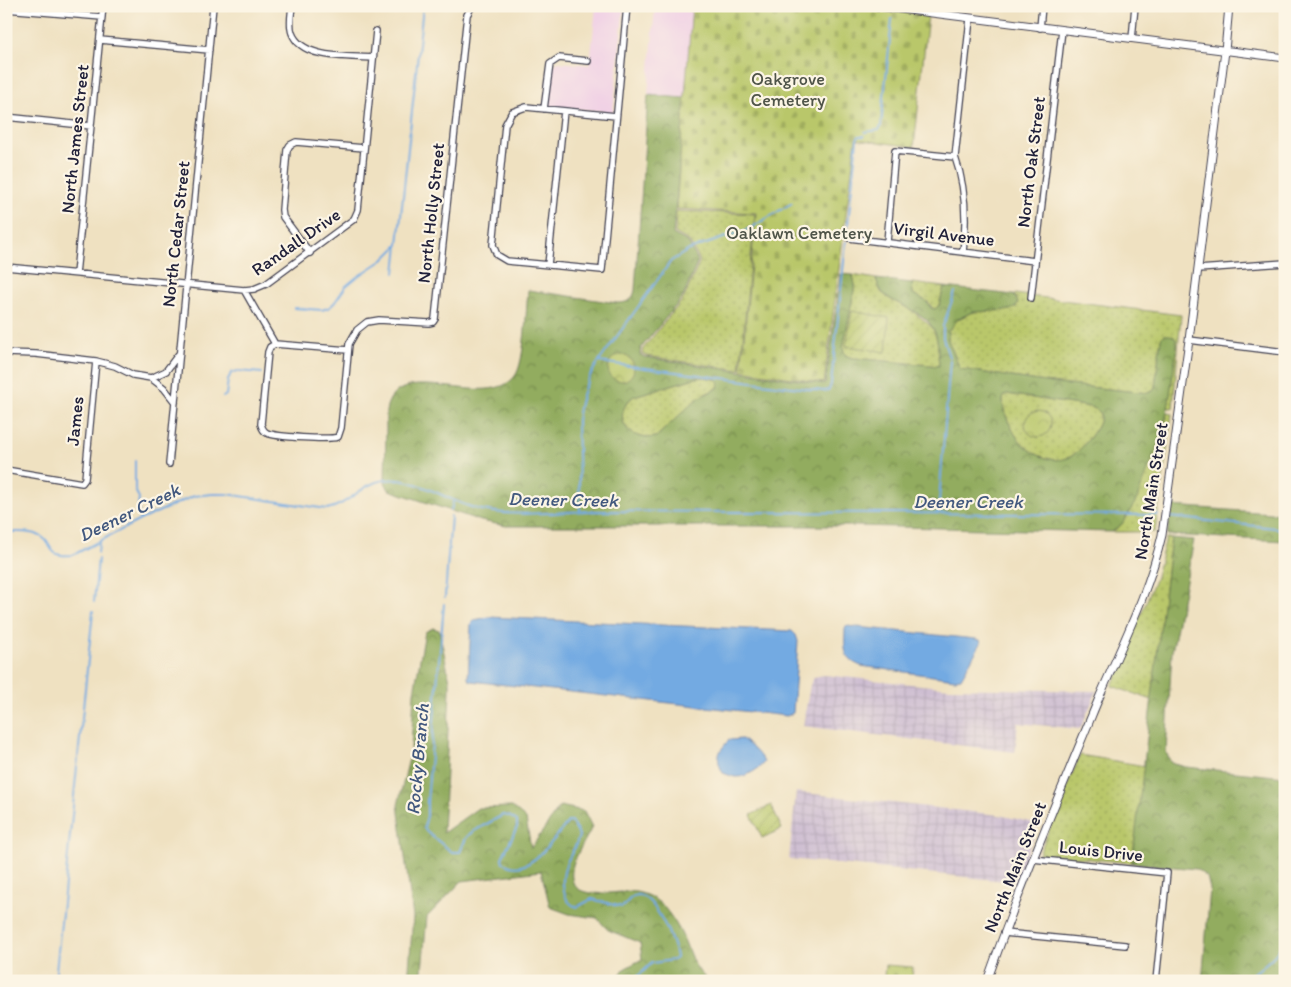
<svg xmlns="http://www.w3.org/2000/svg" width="1291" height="987" viewBox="0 0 1291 987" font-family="Itim,sans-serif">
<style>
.built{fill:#f0d0e5}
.industrial{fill:url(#industrial-grid)}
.grass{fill:url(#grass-dots);stroke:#6e7452}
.forest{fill:url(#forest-crowns);stroke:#5a674c;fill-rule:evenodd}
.cemetery{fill:url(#cemetery-stones);stroke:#6e7452}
.park{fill:url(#park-crowns);stroke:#6e7452}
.garden{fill:url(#garden-furrows);stroke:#6e7452}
.water{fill:#73aae2;stroke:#4a668e}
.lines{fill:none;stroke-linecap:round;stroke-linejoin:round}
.stream{stroke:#73aae2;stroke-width:2}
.minor-casing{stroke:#413f4f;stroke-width:8}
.tertiary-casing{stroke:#413f4f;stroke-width:9}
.minor{stroke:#fff;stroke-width:5.5}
.tertiary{stroke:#fff;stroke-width:7}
.labels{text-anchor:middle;stroke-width:4.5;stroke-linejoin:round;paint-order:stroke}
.park-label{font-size:18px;fill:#4f5449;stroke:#fcf5e5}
.street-label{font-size:18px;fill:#22223b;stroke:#fcf5e5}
.water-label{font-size:19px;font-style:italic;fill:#42587e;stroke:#fcf5e5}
</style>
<defs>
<pattern id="industrial-grid" width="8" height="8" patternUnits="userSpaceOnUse" patternTransform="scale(1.25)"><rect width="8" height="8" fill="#cebed2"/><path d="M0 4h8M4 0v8" fill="none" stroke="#b1a3b5"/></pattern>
<pattern id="grass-dots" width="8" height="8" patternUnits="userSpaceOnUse" patternTransform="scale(1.25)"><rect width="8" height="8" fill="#b9c76a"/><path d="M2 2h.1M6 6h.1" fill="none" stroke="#9fab5d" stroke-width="1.8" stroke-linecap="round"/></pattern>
<pattern id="forest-crowns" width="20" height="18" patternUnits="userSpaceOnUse" patternTransform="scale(1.25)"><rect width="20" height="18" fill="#92ac5e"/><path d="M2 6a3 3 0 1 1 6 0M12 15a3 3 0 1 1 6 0" fill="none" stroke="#778c4f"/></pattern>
<pattern id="cemetery-stones" width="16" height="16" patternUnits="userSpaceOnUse" patternTransform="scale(1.25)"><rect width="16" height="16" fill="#b9c76a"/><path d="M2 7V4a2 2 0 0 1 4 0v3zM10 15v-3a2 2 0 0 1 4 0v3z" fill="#9fab5d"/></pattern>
<pattern id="park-crowns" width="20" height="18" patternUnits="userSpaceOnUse" patternTransform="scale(1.25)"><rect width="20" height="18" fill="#b9c76a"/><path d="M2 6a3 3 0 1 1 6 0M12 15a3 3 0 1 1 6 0" fill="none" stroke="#9fab5d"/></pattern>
<pattern id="garden-furrows" width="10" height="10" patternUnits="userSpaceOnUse" patternTransform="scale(1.25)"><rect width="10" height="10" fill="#b9c76a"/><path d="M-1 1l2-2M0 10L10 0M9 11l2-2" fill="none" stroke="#9fab5d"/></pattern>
</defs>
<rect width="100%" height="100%" fill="#fcf5e5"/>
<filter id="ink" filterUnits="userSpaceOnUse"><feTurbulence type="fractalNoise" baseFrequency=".02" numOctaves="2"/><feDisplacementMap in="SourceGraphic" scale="10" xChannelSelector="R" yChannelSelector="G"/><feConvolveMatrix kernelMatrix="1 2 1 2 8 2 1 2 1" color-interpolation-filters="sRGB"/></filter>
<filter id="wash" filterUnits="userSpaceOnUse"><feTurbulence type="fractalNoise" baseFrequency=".0096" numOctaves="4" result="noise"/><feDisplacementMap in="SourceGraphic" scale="20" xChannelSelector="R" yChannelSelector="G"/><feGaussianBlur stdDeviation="1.12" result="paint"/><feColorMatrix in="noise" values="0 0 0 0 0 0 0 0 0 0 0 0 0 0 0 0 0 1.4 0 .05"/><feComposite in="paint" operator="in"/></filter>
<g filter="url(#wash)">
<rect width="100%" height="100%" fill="#efe1c1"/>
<path class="built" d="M596,6H624L613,112L548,106L552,67L558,62L590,65Z
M655,6H692L685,98L648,95Z"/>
<path class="industrial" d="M824,675L950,688L1097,691L1080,729L1018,723L1015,752L803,726L810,685L814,677Z
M796,792L999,815L1039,824L1015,882L789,859Z"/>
<path class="grass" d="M676,211L755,214L740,370L646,356L642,354L643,349L684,298L700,261L689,241L675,233Z
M853,275L876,279L881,292L890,299L913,311L933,328L938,343L939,366L852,358L845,355L843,348L855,285Z
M912,283L944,287L938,308L933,309L928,302L913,294Z
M1015,294L1181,315L1173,408H1168L1177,340L1161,338L1155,387L1153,391L1149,393L1058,384L960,369L948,340V331L958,319L972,312L1010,310L1017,299L1014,295Z
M705,377L718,380L719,384L718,388L705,394L656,437C626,443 610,413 634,396L695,378Z
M1007,394L1091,407C1095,409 1099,410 1100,414C1103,425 1079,453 1070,457C1048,467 1021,448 1012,429C1008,421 1000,406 1004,396Z
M1167,413L1172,414L1155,532H1112L1122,524L1165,424Z
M1166,538H1171L1152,700L1112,686L1155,580Z
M1080,755L1145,766L1132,863L1039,854Z"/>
<path class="forest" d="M648,95L685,98L680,159L673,234L688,242L698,261L683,297L641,348L640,354L644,357L825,384L841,274L853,275L855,285L843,348L845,355L852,358L939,366C938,354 939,339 933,328C923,310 894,305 883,293C879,289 878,283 876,279L912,283L913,294L926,301L931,308L935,309L939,306L944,287L1014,295L1018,303L1015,308L1010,310L972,312L958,319L948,331V340L960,369L1058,384L1148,393L1153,391L1155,387L1161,338L1164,335C1173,334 1177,337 1177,346L1168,408L1162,434L1136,501L1122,524L1112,532L856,526H506L481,521L389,490L385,482C385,464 386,447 386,429C386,422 385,413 387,406C402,358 488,412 515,376C525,363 526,309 528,290L617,303C628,303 633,300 635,290ZM705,377L718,380L719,384L718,388L698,398L656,437C626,443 610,413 634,396L695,378ZM1007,394L1091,407C1095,409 1099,410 1100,414C1103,425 1079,453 1070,457C1048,467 1021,448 1012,429C1008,421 1000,406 1004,396Z
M1172,506L1285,514V541L1167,535Z
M1171,538L1194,540L1172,652L1166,752L1171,763L1186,767L1285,777V981H1202L1210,889L1207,877L1196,869L1132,863Z
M433,628L439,630L450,681V690L443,833L478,808L512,807L526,819L531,848L560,806L584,811L592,827C587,838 576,854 573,865C563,907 615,889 636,892C647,894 656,899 663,906C670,914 678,926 682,935C690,952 693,969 709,981H616L624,969L642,959L640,943L608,930L597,918L569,914L550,907L541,871L462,881L427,917L421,981H408L413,917L398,805L411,750L414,692L425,632Z"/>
<path class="cemetery" d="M692,6H844L928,15L914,147L856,139L824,383L741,370L756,213L676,209Z
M885,965L913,967L912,980L884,977Z"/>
<path class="park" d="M608 368a13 13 0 1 1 26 0a13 13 0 1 1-26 0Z
M1025 424a13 13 0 1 1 26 0a13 13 0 1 1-26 0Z"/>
<path class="garden" d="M852,311L889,318L886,352L846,346Z
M771,805L782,829L762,838L751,815Z"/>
<path class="water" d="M489,617L792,631L796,635L798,641L793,713L787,716L471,681L468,679L471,624L474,620Z
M847,626L976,639L980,640L981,643L961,678L955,679L861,666C841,658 845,647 845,628Z
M742,739C751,746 758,752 764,762C759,770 744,778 735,777C731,776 726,774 723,773C715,758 718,752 729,740Z"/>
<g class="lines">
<path class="stream" d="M865,132L879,130L881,126L892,19
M847,233L857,139L859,136H864
M395,273L423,6
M294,308L322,310L330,307L335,302L346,286L357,277L383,260L398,245
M949,357L943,338V326L955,292
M599,362L823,391L829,390L831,384L846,242
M223,397L226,395L228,380L231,373L238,371L262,373
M135,461V490L139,498L138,508L140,520
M451,510L453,502
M580,512L577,421C579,401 584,384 595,367L671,261L689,250L749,229L792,203
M938,514L950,360
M1169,517L1285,529
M6,531C16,533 29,531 38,535C56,542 43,558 73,555L140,520L194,496L212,494H227L327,509C349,505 362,483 384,480C416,475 450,504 482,510C517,517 556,512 592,511L1158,515
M98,553L99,543
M445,597L451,516
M94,602L98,559
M444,604L427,802V816L424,827L428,833L452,852H460L466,838L472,832L503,815L509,816L517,821V827L502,858L503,862C527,881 554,838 568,822L571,821L579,835C577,847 568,857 565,868C561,881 562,903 577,907L592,899L622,907C627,903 630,896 637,895C655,895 675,943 676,958L673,960L652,963L633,981
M55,981L93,611
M1244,981C1259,968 1278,958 1285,938"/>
</g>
</g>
<g filter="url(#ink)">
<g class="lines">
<g class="minor-casing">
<path id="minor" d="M292,6C291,15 289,25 292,33C302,60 349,56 373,58
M6,9L102,17
M1040,28L1042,6
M1132,39L1135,6
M100,40L209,50
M544,109L550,64L559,58L588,61
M616,116L526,107L512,112L505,125L493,245L497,255L507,261L602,270L627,6
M6,117L91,126
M849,238L1035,261
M887,242L895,151L955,157
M963,252C967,220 966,188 955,157L970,19
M310,253L283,217L282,210L287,150L290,145L296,142L364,148
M548,265L564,111
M6,267L244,290L254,289L266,284L354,219L358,210L376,31
M1198,269L1285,263
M76,274L103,6
M244,290L275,344L270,347L268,352L261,424C262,428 263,431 267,433C276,437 329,440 338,437L341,428L349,344L357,330L367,322L379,320L429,323L433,322L435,319L467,15L472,6
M1031,298L1062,30
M1189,340L1285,352
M275,344L348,350
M6,353L36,354L96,361L115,366L133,375L151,378L166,371L178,355
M151,378L164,388L175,402
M169,464L213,6
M6,470L82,483L85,479L96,361
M1033,859L1167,873L1156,981
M1004,933L1125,945"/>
</g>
<g class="tertiary-casing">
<path id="tertiary" d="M877,6L1285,58
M987,981C1021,885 1060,792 1099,698C1122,644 1149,592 1162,535L1189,340L1225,51L1229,6"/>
</g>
<use href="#minor" class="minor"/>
<use href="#tertiary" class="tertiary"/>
</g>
</g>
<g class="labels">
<g class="park-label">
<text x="788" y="85">Oakgrove<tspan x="788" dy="21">Cemetery</tspan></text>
<text x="799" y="239">Oaklawn Cemetery</text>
</g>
<g class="street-label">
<text transform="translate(75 139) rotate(-84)" y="6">North James Street</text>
<text transform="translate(1031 162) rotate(-83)" y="6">North Oak Street</text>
<text transform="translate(431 213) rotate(-84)" y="6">North Holly Street</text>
<text transform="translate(176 234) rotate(-84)" y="6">North Cedar Street</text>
<text transform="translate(944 234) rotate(7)" y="6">Virgil Avenue</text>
<text transform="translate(296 242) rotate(-35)" y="6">Randall Drive</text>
<text transform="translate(75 421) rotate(-84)" y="6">James</text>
<text transform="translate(1151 491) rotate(-81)" y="6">North Main Street</text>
<text transform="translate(1101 851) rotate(6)" y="6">Louis Drive</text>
<text transform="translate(1015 867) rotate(-68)" y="6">North Main Street</text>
</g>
<g class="water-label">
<text transform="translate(563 499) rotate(1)" y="7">Deener Creek</text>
<text x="968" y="508">Deener Creek</text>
<text transform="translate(129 512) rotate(-26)" y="7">Deener Creek</text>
<text transform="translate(417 759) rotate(-85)" y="7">Rocky Branch</text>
</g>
</g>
<rect width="1291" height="987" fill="none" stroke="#fcf5e5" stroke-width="25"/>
</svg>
